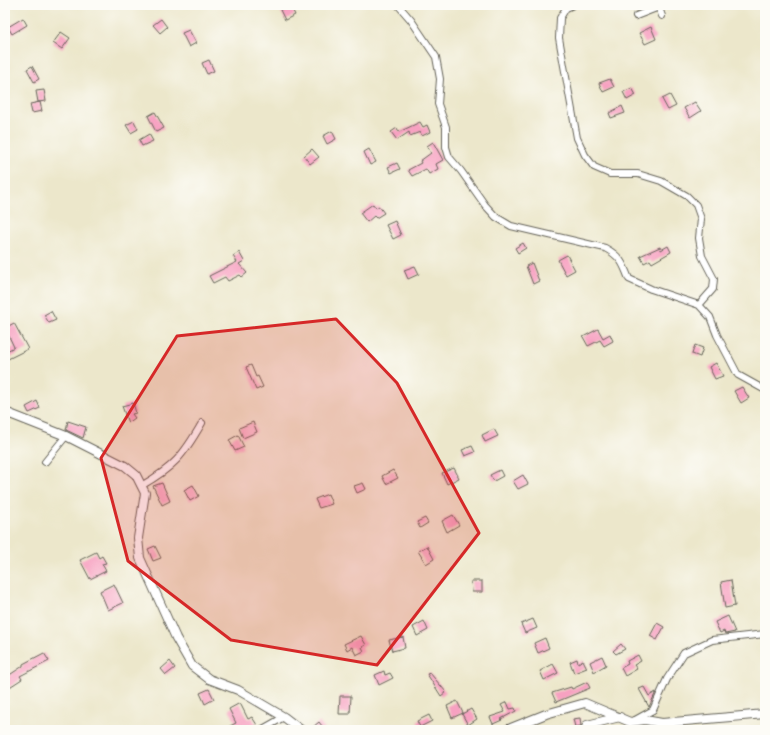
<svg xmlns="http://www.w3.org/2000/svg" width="770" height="735" viewBox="0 0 770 735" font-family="'Libre Caslon Text',serif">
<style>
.building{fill:#f7a1c1}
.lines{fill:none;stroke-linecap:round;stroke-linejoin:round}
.minor-casing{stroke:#656359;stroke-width:8}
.tertiary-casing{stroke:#656359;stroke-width:10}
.minor{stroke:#fff;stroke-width:6}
.tertiary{stroke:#fff;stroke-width:8}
.marked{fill:#d62828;fill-opacity:0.2;stroke:#d62828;stroke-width:3;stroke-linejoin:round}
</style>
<rect width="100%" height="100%" fill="#fdfcf7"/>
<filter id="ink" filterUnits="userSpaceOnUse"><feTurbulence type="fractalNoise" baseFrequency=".025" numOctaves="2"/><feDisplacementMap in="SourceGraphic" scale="8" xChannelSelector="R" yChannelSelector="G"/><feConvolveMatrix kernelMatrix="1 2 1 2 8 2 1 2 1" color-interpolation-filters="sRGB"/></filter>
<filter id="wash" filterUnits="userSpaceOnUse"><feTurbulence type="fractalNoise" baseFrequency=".012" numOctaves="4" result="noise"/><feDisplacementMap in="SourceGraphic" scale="16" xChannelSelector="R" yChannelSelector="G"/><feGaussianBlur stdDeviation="0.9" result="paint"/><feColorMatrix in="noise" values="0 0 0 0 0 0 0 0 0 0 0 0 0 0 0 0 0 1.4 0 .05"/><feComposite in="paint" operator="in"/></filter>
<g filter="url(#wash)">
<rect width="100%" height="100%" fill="#ece7cb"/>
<g id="blocks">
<path class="building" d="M290,5L295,15L285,20L280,10Z
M23,18L27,25L12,34L8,27Z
M161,19L167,27L160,33L153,25Z
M651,27L656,39L645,44L639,33Z
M189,30L196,43L189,47L182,33Z
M61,32L70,38L62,49L53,43Z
M209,60L214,71L207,74L202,63Z
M32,66L39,79L34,82L27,69Z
M610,79L614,87L603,92L599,83Z
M632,88L636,95L627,100L623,92Z
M44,90L46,101L38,102L36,91Z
M670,95L676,106L668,110L662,99Z
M40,102L42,111L32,113L30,104Z
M695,102L701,111L690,118L684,108Z
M622,106L625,113L611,118L609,113Z
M155,112L164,128L156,132L148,116Z
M134,121L138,129L131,133L126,125Z
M420,122L423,127L427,125L430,132L422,136L420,132L410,136L409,132L397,140L391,132L397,128L399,132Z
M332,131L336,139L327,144L323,136Z
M149,134L153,141L142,146L139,140Z
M433,142L443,160L436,164L438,169L429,174L426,169L412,176L408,170L421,163L420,161L431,153L427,146Z
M312,149L319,157L310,164L304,156Z
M369,149L376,162L370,165L364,152Z
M397,163L400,169L391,173L388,167Z
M373,204L376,208L379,206L384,213L376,218L374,216L367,222L360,213Z
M395,221L401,235L393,239L386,225Z
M523,243L526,248L518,253L515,248Z
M668,246L671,252L652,263L650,260L644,263L640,256L660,247L661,250Z
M239,252L244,261L239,264L247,273L242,277L240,275L228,281L225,277L213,283L209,276L237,262L233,256Z
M567,255L575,270L566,275L558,260Z
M532,263L539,281L533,284L526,266Z
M415,266L419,274L408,279L404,270Z
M51,311L56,320L49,323L44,315Z
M14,323L28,349L8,359L5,352L14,347L5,328Z
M598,329L603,338L610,334L613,341L604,346L600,340L588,346L583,337Z
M695,345L703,348L700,357L692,354Z
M716,363L723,376L715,379L709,367Z
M251,365L256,377L258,376L263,387L256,390L246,367Z
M742,387L749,398L741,403L734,391Z
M37,401L40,408L29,413L26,407Z
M133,403L136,413L132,414L135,418L128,423L122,406Z
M68,421L86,427L83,438L66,430Z
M253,422L257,432L243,438L239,428Z
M494,429L498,436L485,442L482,435Z
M238,435L244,447L235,451L229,440Z
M472,446L475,452L465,456L462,450Z
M454,468L459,478L447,484L442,473Z
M393,470L398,478L386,484L382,476Z
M500,470L503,476L494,481L490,475Z
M523,475L528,484L518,489L513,481Z
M162,483L170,501L162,505L153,486Z
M363,483L366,489L357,493L354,486Z
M193,485L199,496L190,501L184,490Z
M328,494L332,504L319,508L315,499Z
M453,515L459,525L447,532L442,521Z
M425,518L428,523L420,528L417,522Z
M155,546L161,558L153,561L148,549Z
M427,546L434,559L426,564L418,551Z
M96,552L99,558L102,556L106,563L102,564L106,571L90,579L80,560Z
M731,580L735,606L725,608L721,582Z
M471,581H482V592H472Z
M114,584L123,603L108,610L100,591Z
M728,616L735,632L725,634L724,631L720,633L715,622Z
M533,619L537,628L525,633L521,624Z
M424,621L428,630L417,636L413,627Z
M657,623L664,627L657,640L650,636Z
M361,636L366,645L362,647L364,651L356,655L352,647L347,650L344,644Z
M403,637L405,648L392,651L389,640Z
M545,638L549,648L538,653L534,643Z
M621,644L625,649L616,654L613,651Z
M44,653L49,661L20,676L22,679L5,690V678L23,666V664Z
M638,655L641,661L634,665L637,669L625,676L621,668L628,664L627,661Z
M602,656L606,665L594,672L590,662Z
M577,659L578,663L583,660L587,668L574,673L570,662Z
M170,661L175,668L166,675L161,669Z
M553,664L558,673L544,680L540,671Z
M384,671L385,675L390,673L393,678L379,685L375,675Z
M430,673L446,692L441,696L427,674Z
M587,682L590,688L556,702L552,693L571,687L572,689Z
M644,687L649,696L656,692L649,707L639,689Z
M209,689L214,699L205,704L200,693Z
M340,696H351L350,714H339Z
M457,701L463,713L452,718L447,706Z
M507,702L510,709L515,708L516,711L501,719L502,720L493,724L490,717L505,712L501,705Z
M240,703L248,719L252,717L257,725L248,730L244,727L238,730H222L236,723L229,709Z
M471,709L477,719L468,725L462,714Z
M429,715L432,721L420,727L417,721Z
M580,718L581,726L575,727L573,719Z
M319,722L325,730H316L313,727Z"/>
</g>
</g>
<g filter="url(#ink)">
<use href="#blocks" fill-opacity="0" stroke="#656359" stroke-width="1"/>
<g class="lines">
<g class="minor-casing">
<path id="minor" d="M398,5L411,20L436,57L440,79L438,104L446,127V147L449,157L461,171L485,205L496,217L511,226L605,248C620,256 623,263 629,279L651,289L699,305L710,317L717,335L738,375L765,390
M573,5L566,8L560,18L559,38L577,138L585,155L594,167L610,174H638L661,181L687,196L696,205L701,219L699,238L702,256L714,279L713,289L699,305
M658,5L662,16
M636,16L659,7
M45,462L66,436
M141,486C174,467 183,456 202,423
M635,720L653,710L667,679L684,653L712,640L765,634
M261,730L284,717"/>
</g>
<g class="tertiary-casing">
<path id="tertiary" d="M5,412L66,436L125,466L136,475L145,493L138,538L140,558L176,638L192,666L209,679L238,690L284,717L301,730
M506,730L546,714L585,703L630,722L645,720L662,723L765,714
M585,730L587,725L620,717"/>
</g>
<use href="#minor" class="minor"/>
<use href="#tertiary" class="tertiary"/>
</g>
</g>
<path class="marked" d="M336,319L397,383L479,533L377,665L231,640L128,561L101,458L177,336Z"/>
<rect width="770" height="735" fill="none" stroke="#fdfcf7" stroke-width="20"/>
</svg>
